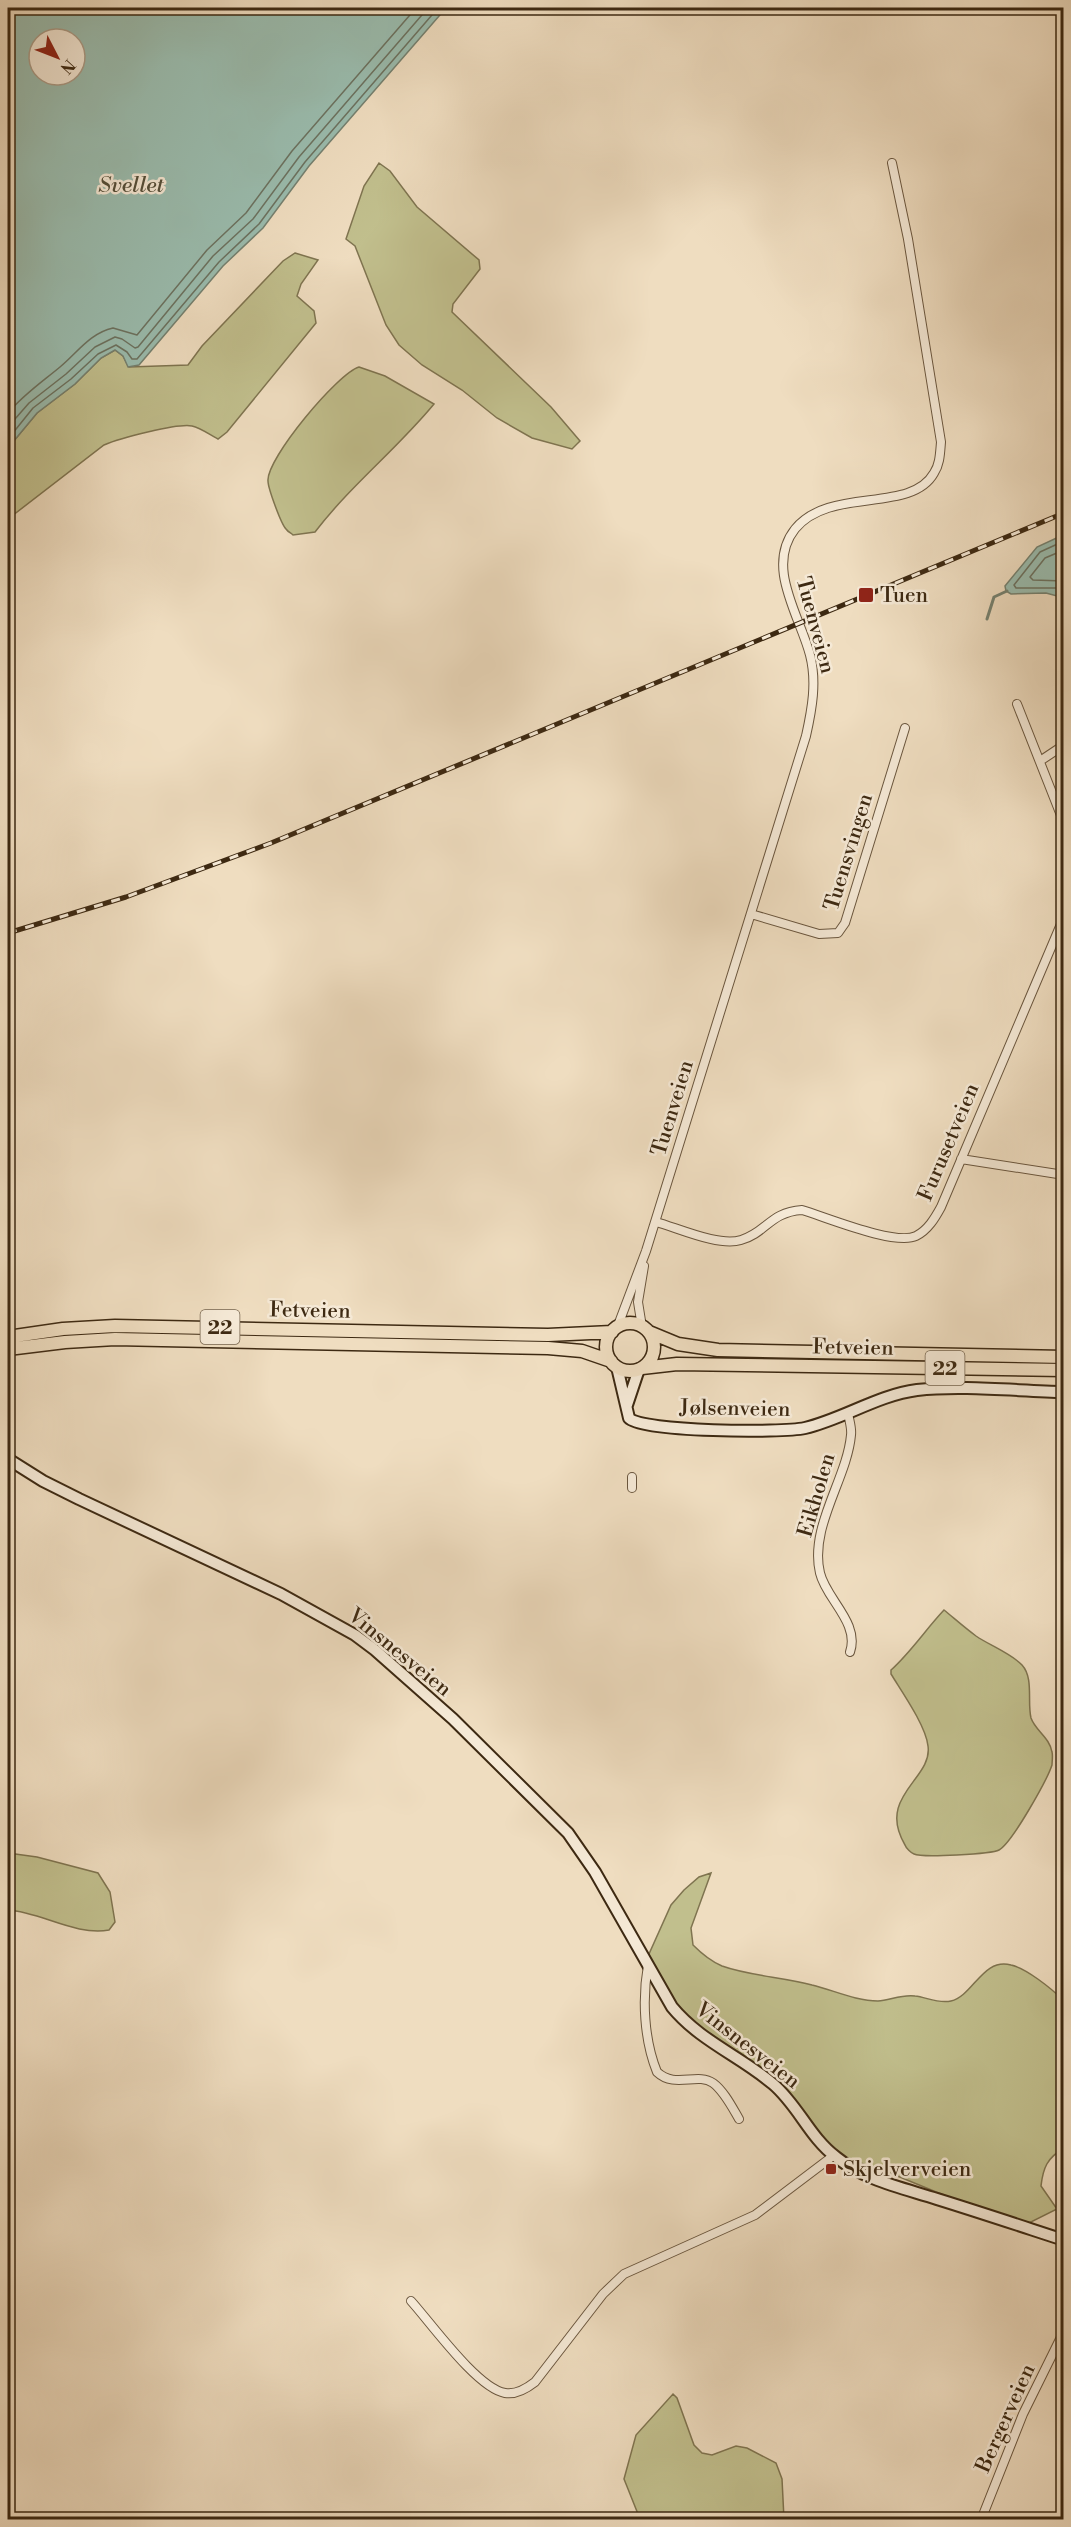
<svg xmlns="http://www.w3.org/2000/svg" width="1071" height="2527" viewBox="0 0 1071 2527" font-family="'Libre Bodoni',serif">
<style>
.green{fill:#c1bf8d;stroke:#7f7450;stroke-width:1.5}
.water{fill:#9abcae;stroke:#758170;stroke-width:1.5;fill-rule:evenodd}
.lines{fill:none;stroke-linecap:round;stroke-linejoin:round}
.shore{stroke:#6c7260;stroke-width:1.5}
.stream{stroke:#758170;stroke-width:3}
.minor-casing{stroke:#6a563e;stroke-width:10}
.secondary-casing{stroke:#3d2912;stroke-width:14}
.trunk-casing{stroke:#3d2912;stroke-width:15}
.minor{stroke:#f5e9d6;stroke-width:8}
.secondary{stroke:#f5e9d6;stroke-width:10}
.trunk{stroke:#efddc0;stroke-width:12}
.rail-casing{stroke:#3d2912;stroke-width:5}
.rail{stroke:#f5e9d6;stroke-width:3;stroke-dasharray:9;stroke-linecap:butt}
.poi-dot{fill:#8f2418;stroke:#f5e9d6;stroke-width:2}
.labels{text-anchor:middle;stroke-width:5;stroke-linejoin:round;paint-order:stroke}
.shield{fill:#f5e9d6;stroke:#74634d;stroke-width:1.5}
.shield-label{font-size:20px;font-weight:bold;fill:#3d2912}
.poi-label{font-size:21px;fill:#3d2912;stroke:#f5e9d6;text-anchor:start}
.street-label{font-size:21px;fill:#3d2912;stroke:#f5e9d6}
.water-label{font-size:22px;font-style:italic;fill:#544e39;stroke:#f5e9d6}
</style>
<rect width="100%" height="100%" fill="#efddc0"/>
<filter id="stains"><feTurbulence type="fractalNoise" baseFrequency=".00333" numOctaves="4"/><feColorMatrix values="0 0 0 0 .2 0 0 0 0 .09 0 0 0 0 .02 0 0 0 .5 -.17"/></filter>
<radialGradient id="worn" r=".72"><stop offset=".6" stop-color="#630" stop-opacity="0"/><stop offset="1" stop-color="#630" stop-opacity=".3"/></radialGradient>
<path class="green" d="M379,163L390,171L417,207L479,260L480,269L453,304L452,312L551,407L580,441L572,449L532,438L497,418L462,390L422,365L399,345L386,325L355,246L346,239L364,186Z
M295,253L318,260L301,284L297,296L314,311L316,323L227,432L218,439C210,435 201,428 192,426C178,423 120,438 104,445L8,519V448L37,413L75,384L101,358L115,350L123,356L129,367L188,365L202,346L283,261Z
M359,367L385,376L434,404C397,449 351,485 315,532L293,535C291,533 288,532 286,529C281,524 268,488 268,481C266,459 338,373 359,367Z
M944,1610C955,1619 965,1628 976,1636C989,1645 1012,1654 1022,1665C1034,1678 1027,1702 1031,1718C1035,1730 1050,1738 1052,1752C1053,1755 1052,1762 1052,1765C1047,1780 1012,1843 999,1850C992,1854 922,1858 914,1854C911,1853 906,1848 905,1845C876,1796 933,1779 928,1746C926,1726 902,1692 891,1674V1670C911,1652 926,1629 944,1610Z
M8,1853L37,1857L98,1873L110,1892L115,1922L109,1930C75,1936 41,1912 8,1910Z
M711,1873L691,1928L693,1945C702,1954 710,1961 722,1966C750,1976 783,1977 812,1985C833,1990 856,2001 878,2001C890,2000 903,1994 915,1996C926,1997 938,2004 951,2001C973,1996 983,1957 1011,1965C1026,1968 1052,1989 1063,2000L1064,2148C1047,2158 1043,2168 1041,2186L1057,2209L1029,2223L980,2210L890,2173L843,2157L812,2137L774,2083L702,2034L678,2011L649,1965V1954L671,1905L684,1890L699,1877Z
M673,2394L677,2398L694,2445L702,2453L712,2455L736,2446L747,2448L776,2463L782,2479L784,2519H640L624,2479L636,2435Z"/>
<path class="water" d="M8,8H446L309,166L263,228L223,266L139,365L128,367L123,356L115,350L101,358L75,384L37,413L8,448ZM39,39H75V75H39Z
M1063,535V593L1057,596L1046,593L1011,594L1006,591L1005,586L1037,547Z"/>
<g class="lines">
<path class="shore" d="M8,413C23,395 42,382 60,367C77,353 90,333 113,328L137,335L207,250L246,213L292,151L416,8
M8,427L29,403L66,374L95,347L115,337L122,339L135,348L138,347L213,256L253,219L299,157L428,8
M8,439L33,408L71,379L98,354L116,345L127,352L132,359H137L219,262L259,224L305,162L438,8
M1064,541L1040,552L1014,585L1016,588H1064
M1064,550L1045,558L1030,577L1033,580L1064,581"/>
<path class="stream" d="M987,619L994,597L1007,591"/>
<g class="minor-casing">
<path id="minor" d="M1017,704L1064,823
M1040,761L1064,745
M751,914L819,934L838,933L845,923L905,728
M961,1159L1064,1175
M656,1222C678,1228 719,1247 741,1240C766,1233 770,1212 802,1210C826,1217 895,1246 916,1236C928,1230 935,1218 941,1207L1064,917
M642,1327L638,1302L644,1266
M617,1328L646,1251L806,736C812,709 817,682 810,655C800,616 765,567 795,529C830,486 911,514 934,473C940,464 940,453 941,442L908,239L892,163
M848,1413C849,1420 852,1428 851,1435C847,1479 809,1527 820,1573C826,1599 860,1623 850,1652
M632,1477V1488
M648,1965C642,1999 644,2040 657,2072C675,2089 697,2072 713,2083C724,2091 732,2107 739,2119
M411,2301C431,2323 477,2388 505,2393C516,2395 526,2389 535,2382L603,2294L624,2274L755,2215L833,2156
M981,2520L1023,2414L1064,2331"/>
</g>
<g class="secondary-casing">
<path id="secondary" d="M617,1367L629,1418C642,1432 782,1433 805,1428C843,1419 878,1395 917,1390C962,1385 1017,1391 1064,1392
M627,1405L639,1369
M8,1459L43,1481L79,1499L281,1594L355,1635L375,1650L453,1719L568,1833L595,1872L672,2007C700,2041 740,2056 773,2084C798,2105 810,2138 836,2157C864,2180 903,2188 937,2199C979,2212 1021,2226 1064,2240"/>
</g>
<g class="trunk-casing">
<path id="trunk" d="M606 1347a24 24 0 1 1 48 0a24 24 0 1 1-48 0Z
M649,1332L678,1344L718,1350L1064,1357
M8,1337L63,1329L115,1326L548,1335L612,1332
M8,1349L65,1342L115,1339L548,1348L582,1351L611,1361
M642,1368L677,1364L1064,1370"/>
</g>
<use href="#minor" class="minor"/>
<use href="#secondary" class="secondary"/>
<use href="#trunk" class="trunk"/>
<g class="rail-casing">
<path id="rail" d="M8,933L126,897L271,843L1064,513"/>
</g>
<use href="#rail" class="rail"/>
</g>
<g class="poi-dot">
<rect x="858" y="587" width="16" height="16" rx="3"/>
<rect x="825" y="2163" width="12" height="12" rx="3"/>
</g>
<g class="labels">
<g class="shield">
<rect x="200.5" y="1310" width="39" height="34" rx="4.5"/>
<rect x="925.5" y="1351" width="39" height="34" rx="4.5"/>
</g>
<g class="shield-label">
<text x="220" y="1334">22</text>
<text x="945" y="1375">22</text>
</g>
<g class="poi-label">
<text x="880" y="602">Tuen</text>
<text x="843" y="2176">Skjelverveien</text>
</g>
<g class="street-label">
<text transform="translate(816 625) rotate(75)" y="7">Tuenveien</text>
<text transform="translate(848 852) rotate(-73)" y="7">Tuensvingen</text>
<text transform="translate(672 1108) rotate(-73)" y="7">Tuenveien</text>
<text transform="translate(948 1142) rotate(-67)" y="7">Furusetveien</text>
<text transform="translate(310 1310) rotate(1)" y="7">Fetveien</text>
<text transform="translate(853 1347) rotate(1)" y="7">Fetveien</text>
<text transform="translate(735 1408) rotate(1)" y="7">Jølsenveien</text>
<text transform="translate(816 1495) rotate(-74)" y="7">Eikholen</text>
<text transform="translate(400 1652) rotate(39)" y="7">Vinsnesveien</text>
<text transform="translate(748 2045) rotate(38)" y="7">Vinsnesveien</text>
<text transform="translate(1005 2418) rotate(-66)" y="7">Bergerveien</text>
</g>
<g class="water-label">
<text x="131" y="192">Svellet</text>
</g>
</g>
<rect width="1071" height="2527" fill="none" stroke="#efddc0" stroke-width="30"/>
<rect x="9" y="9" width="1053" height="2509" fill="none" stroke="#3d2912" stroke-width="3"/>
<rect x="15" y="15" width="1041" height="2497" fill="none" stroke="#3d2912" stroke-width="1.5"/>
<g transform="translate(57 57) rotate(132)"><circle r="28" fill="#f5e9d6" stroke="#ab9c88" stroke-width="1.5"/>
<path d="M0-4.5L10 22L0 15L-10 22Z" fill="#8f2418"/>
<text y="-9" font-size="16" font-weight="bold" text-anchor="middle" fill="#3d2912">N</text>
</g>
<rect width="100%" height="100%" filter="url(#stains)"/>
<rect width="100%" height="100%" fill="url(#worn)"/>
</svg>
